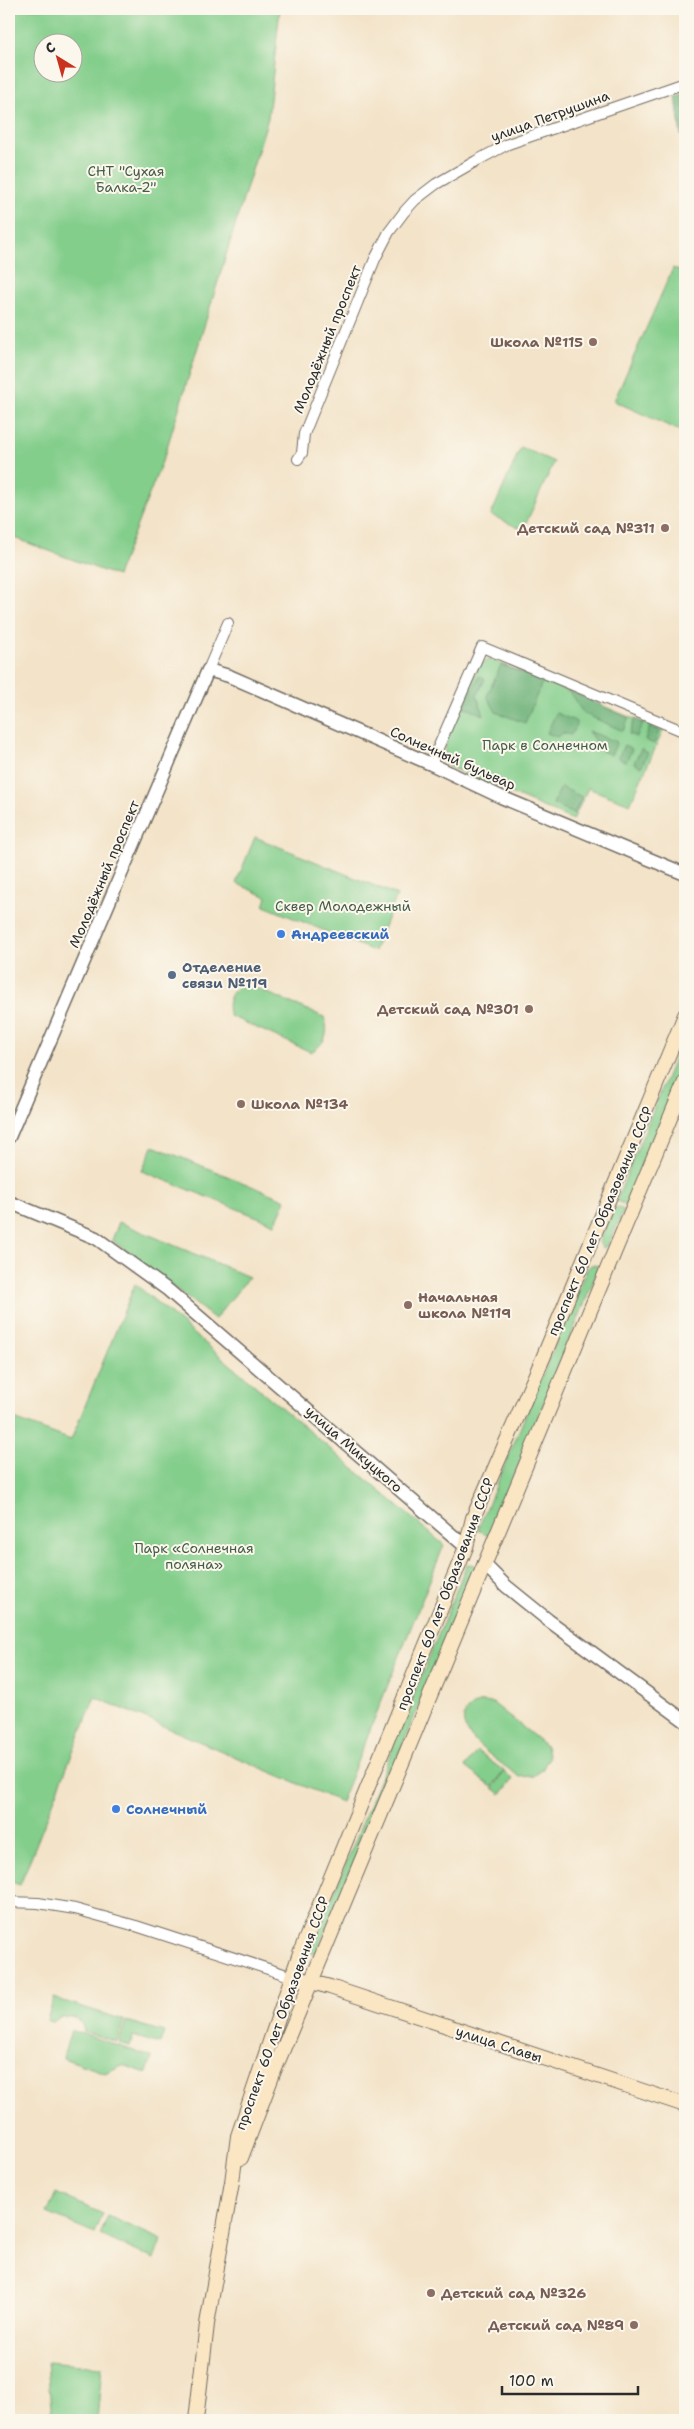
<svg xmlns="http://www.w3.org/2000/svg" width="694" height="2429" viewBox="0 0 694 2429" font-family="'Shantell Sans',sans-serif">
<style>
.green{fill:#83ce8b;stroke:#577c5b;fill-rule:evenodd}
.forest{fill:#6ab177;stroke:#4a6e51}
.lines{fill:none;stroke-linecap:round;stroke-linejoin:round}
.minor-casing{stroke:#716b62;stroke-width:12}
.tertiary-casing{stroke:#716b62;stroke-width:15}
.secondary-casing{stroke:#716b62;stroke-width:16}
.minor{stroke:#fff;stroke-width:10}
.tertiary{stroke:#fff;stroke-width:12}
.secondary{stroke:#fbe6c4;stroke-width:14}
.education-dot{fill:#8d6e63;stroke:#fbf7ec;stroke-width:2}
.shop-dot{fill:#3f7fe0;stroke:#fbf7ec;stroke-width:2}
.service-dot{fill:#5c6f8a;stroke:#fbf7ec;stroke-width:2}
.labels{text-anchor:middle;stroke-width:4;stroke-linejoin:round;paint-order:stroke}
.street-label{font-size:14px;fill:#2b2b2b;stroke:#fbf7ec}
.park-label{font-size:14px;fill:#455c48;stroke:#fbf7ec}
.education-label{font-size:14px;font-weight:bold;fill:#785e54;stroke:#fbf7ec;text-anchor:end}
.shop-label{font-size:14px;font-weight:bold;fill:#366cbe;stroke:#fbf7ec;text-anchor:start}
.service-label{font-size:14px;font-weight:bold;fill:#4e5e75;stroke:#fbf7ec;text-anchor:start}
</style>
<rect width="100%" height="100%" fill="#fbf7ec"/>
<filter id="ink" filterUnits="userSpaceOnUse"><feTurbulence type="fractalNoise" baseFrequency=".02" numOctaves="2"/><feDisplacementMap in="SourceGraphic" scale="10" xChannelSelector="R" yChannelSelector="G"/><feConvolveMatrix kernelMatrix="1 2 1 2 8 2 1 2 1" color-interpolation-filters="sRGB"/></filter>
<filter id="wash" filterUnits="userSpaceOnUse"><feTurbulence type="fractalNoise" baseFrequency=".0096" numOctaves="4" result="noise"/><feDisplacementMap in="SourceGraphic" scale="20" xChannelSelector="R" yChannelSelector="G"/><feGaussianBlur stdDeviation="1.12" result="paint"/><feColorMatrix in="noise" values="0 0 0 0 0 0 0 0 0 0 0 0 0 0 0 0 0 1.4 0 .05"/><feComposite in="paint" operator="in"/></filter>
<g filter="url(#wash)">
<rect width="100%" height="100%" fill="#f3e3c8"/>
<path class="green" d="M9,9H280L268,118L165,454L117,576L9,536ZM42,42H72V72H42Z
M673,268L685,273V424L682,432L614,401Z
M521,447L554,462L523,530L491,515Z
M490,659L663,731L630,804L588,788L573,820L447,766L443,760L447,740L479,665Z
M255,837L397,895L374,951L264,906L267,897L236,883Z
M244,983L324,1017C330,1033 325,1044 311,1052L230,1016C225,1002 231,990 244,983Z
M677,1052L685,1055V1067L626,1205L616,1201Z
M153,1146L286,1200L275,1224L142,1171Z
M614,1206L624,1210L609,1244L603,1248L599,1242Z
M119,1222L249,1277L215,1319L112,1240Z
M595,1264L598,1266V1270L489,1537L478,1529L480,1524L587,1269L591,1265Z
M135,1284L444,1545L341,1802L95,1697L20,1885L9,1881V1417L71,1440Z
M471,1564L475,1565L476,1569L317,1950L312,1954L311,1950L466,1566Z
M481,1702L493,1703L546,1746L549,1757L542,1770L534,1776L520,1777C502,1763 431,1721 481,1702Z
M477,1751L504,1771L492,1787L465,1767Z
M504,1772L513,1779L501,1794L493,1788Z
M54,1998L124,2020L117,2042L84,2032L82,2024L73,2017H60L53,2022L47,2020Z
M126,2021L164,2032L160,2044L133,2036L130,2046L119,2043Z
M71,2030L152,2057L147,2073L122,2065L105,2073L63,2058Z
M56,2193L103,2214L95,2233L47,2213Z
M108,2216L162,2240L154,2259L100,2235Z
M47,2362L102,2367L97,2420H52Z"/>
<path class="forest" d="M685,94V134L681,136L676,97Z
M501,665L543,680L525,723L496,712L487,696Z
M479,676L485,679L477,696L484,715L464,707Z
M568,690L629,718L623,731L583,713Z
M556,713L575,721L577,725L571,735L563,733L557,737L547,733Z
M635,719L643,723L636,737L629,734Z
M650,727L659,731L654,744L645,740Z
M588,731L617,742L611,755L602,751Z
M624,745L632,749L626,762L618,758Z
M641,749L648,753L641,767L634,763Z
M561,787L582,797L574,814L553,804Z"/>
</g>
<g filter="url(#ink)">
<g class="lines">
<g class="minor-casing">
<path id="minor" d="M298,459L302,453L304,434L375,259L389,232L404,212L415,200L436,184L476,161L508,144L685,83
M208,670L228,623
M431,764L482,647L685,732
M9,1902L38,1903L75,1909L136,1926L293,1977"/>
</g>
<g class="tertiary-casing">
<path id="tertiary" d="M9,1137L208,670L229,676L431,764L501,797L685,874
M9,1202L96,1238L168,1290L466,1547
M484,1564L506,1586L548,1620L685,1721"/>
</g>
<g class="secondary-casing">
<path id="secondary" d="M293,1977L330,1987L685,2105
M241,2158L274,2071L685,1082
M196,2420L207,2324L232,2182L238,2136L300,1953L466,1547L473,1518L543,1358L685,1015"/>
</g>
<use href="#minor" class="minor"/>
<use href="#tertiary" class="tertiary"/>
<use href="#secondary" class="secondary"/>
</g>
</g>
<g class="education-dot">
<circle cx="593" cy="342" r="5"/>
<circle cx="665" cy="528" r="5"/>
<circle cx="529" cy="1009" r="5"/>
<circle cx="241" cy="1104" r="5"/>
<circle cx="408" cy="1305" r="5"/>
<circle cx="431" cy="2293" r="5"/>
<circle cx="634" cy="2325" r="5"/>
</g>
<g class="shop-dot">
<circle cx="281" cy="934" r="5"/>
<circle cx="116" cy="1809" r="5"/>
</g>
<circle class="service-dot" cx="172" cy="975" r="5"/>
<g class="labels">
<g class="street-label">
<text transform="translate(550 116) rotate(-20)" y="5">улица Петрушина</text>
<text transform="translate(327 339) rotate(-68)" y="5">Молодёжный проспект</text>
<text transform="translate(453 758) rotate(24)" y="5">Солнечный бульвар</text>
<text transform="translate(104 874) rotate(-67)" y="5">Молодёжный проспект</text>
<text transform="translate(600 1221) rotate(-67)" y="5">проспект 60 лет Образования СССР</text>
<text transform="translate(354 1449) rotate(41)" y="5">улица Микуцкого</text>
<text transform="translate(445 1594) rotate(-69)" y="5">проспект 60 лет Образования СССР</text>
<text transform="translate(282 2013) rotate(-70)" y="5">проспект 60 лет Образования СССР</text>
<text transform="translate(499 2044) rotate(18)" y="5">улица Славы</text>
</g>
<g class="park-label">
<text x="126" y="176">СНТ "Сухая<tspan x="126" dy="16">Балка-2"</tspan></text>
<text x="545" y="750">Парк в Солнечном</text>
<text x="343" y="911">Сквер Молодежный</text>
<text x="194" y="1553">Парк «Солнечная<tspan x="194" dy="16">поляна»</tspan></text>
</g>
<g class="education-label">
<text x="583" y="347">Школа №115</text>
<text x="655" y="533">Детский сад №311</text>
<text x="519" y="1014">Детский сад №301</text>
<text x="251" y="1109" text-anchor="start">Школа №134</text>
<text x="418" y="1302" text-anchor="start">Начальная<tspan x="418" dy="16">школа №119</tspan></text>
<text x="441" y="2298" text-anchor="start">Детский сад №326</text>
<text x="624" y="2330">Детский сад №89</text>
</g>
<g class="shop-label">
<text x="291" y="939">Андреевский</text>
<text x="126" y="1814">Солнечный</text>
</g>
<g class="service-label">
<text x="182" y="972">Отделение<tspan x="182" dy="16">связи №119</tspan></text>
</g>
</g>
<rect width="694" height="2429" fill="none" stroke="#fbf7ec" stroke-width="30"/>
<g transform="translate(58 58) rotate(323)"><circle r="24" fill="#fbf7ec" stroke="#a8a59f"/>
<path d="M0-4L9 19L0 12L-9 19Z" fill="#c8321e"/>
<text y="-8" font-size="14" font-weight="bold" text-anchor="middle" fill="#2b2b2b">С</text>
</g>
<path d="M502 2386v8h136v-8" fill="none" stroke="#2b2b2b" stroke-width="2.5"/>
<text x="509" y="2386" font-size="15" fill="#2b2b2b" stroke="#fbf7ec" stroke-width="4" paint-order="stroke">100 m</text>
</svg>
